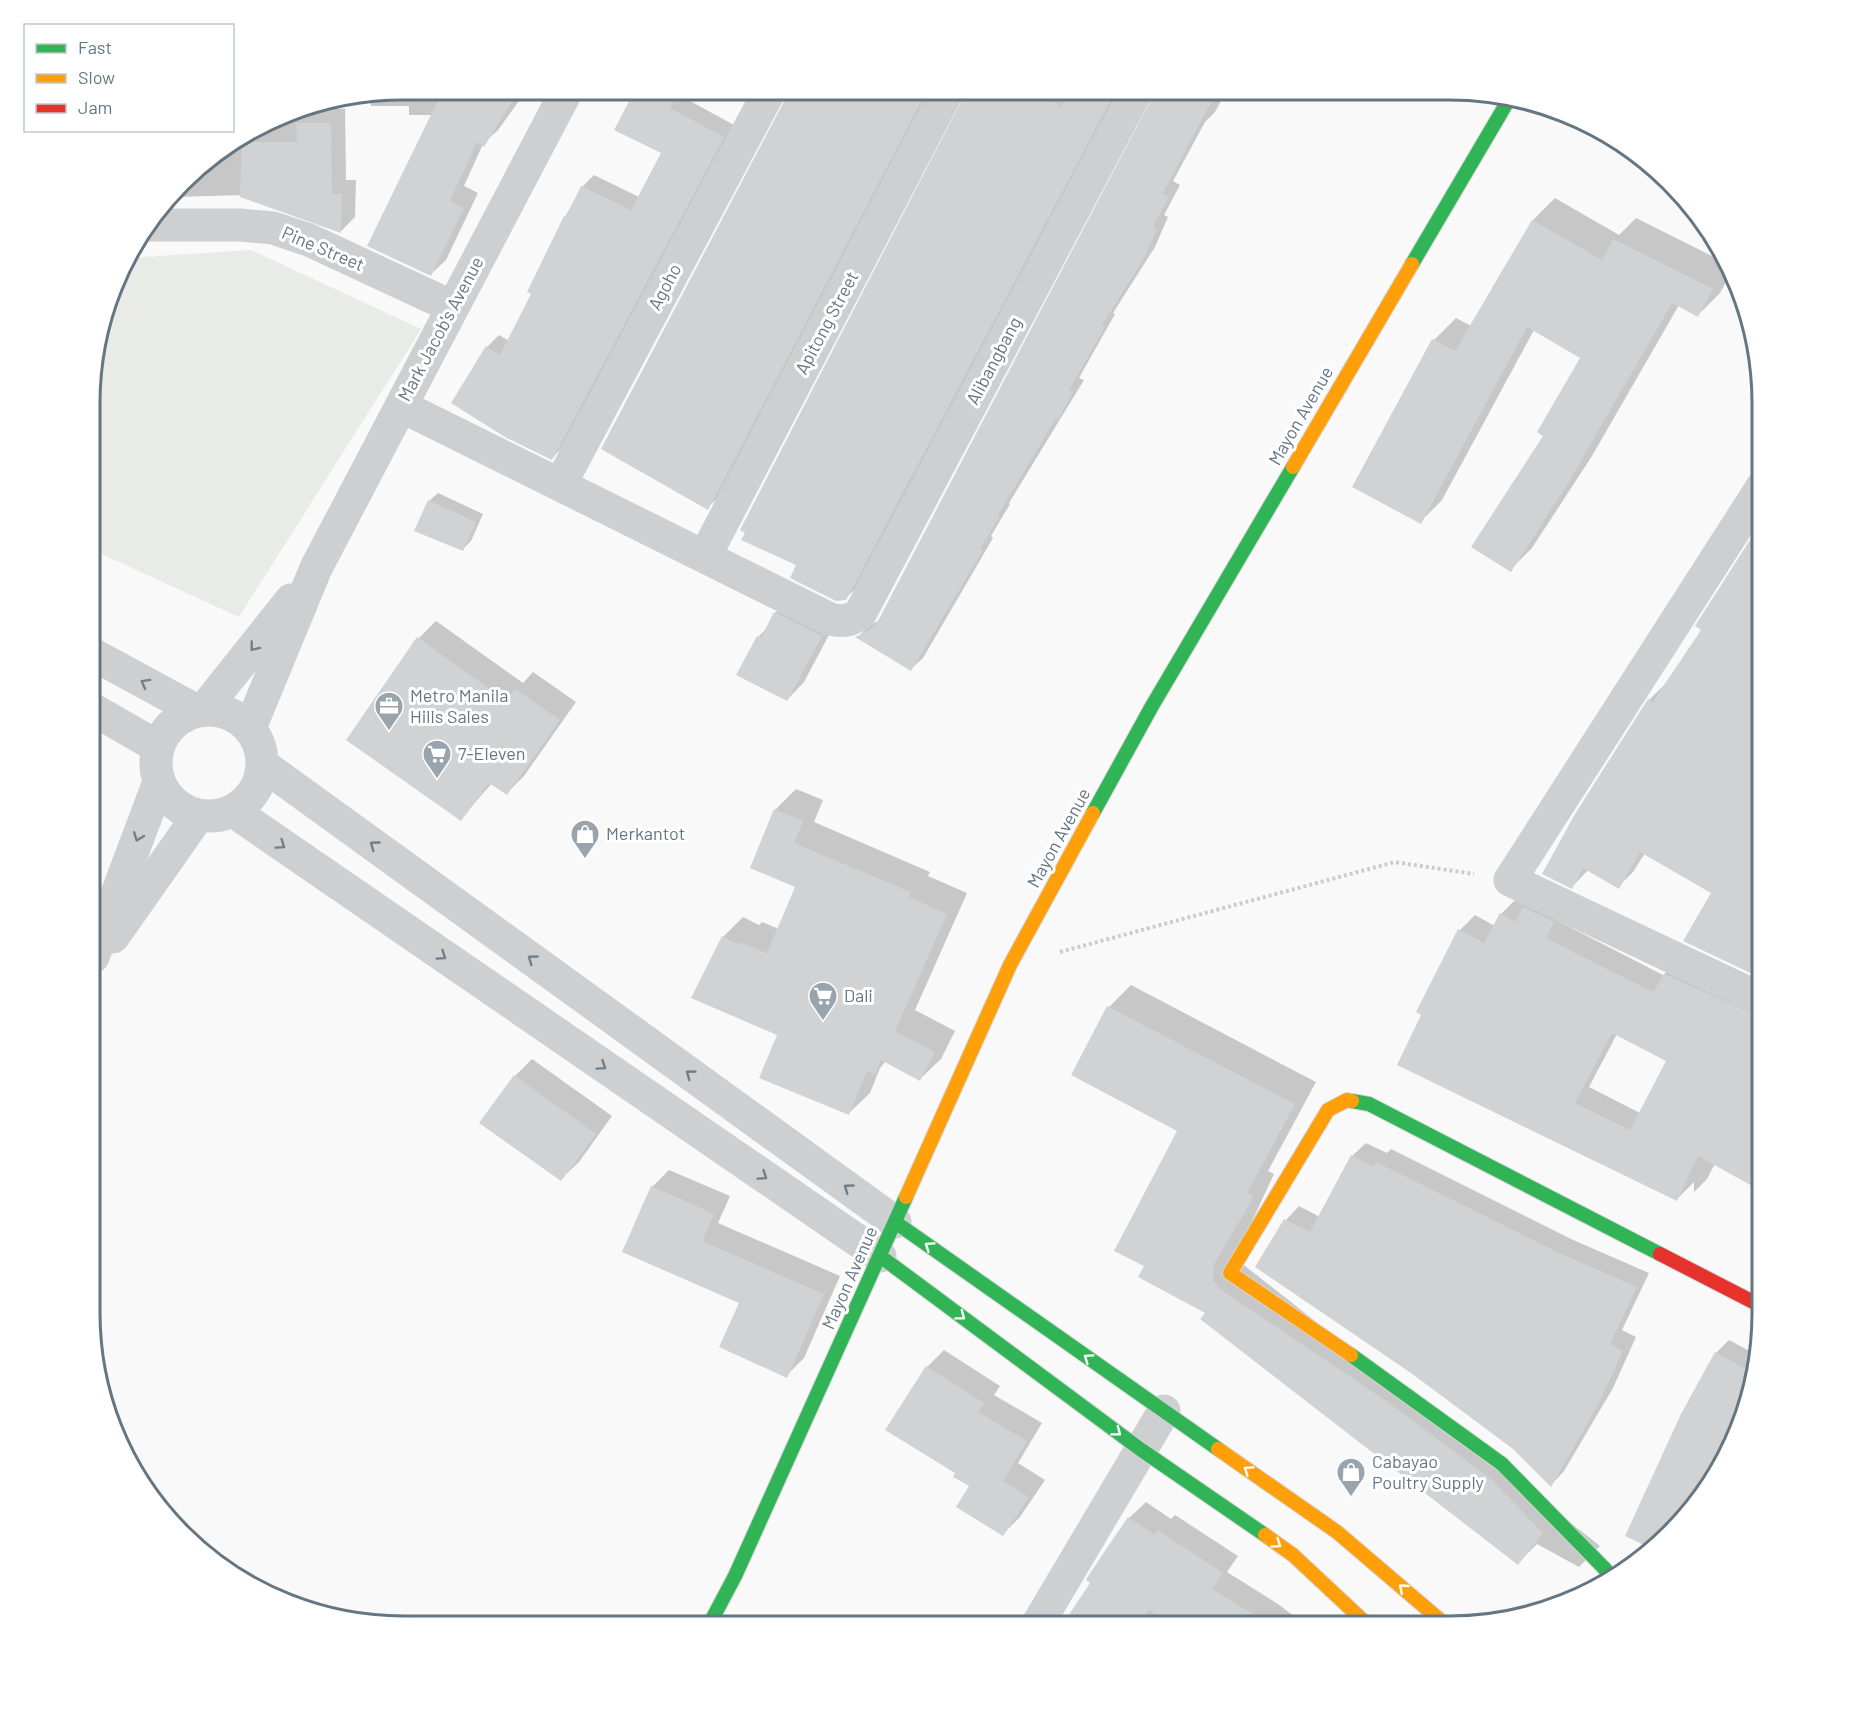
<svg xmlns="http://www.w3.org/2000/svg" width="1853" height="1717" viewBox="0 0 1853 1717" font-family="Barlow,sans-serif">
<style>
.green{fill:#e8ebe6}
.shadow{fill:#0003;fill-rule:evenodd}
.building{fill:#d0d2d3;fill-rule:evenodd}
.lines{fill:none;stroke-linecap:round;stroke-linejoin:round}
.fast-casing{stroke:#d5d6d7;stroke-width:16}
.slow-casing{stroke:#d5d6d7;stroke-width:16}
.jam-casing{stroke:#d5d6d7;stroke-width:16}
.path{stroke:#cbcccd;stroke-width:4;stroke-dasharray:3 3;stroke-linecap:butt}
.street{stroke:#cecfd0;stroke-width:33}
.fast{stroke:#30b455;stroke-width:14}
.slow{stroke:#ff9f0a;stroke-width:14}
.jam{stroke:#e5322d;stroke-width:14}
.oneway{stroke:#707f8b}
.oneway2{stroke:#fff}
.labels{text-anchor:middle;stroke-width:6;stroke-linejoin:round;paint-order:stroke}
.street-label{font-size:18px;fill:#657683;stroke:#fff}
.poi-label{font-size:18px;fill:#657683;stroke:#fff;text-anchor:start}
.rim{fill:none;stroke:#657683;stroke-width:3}
</style>
<rect width="100%" height="100%" fill="#f9f9f9"/>
<path class="green" d="M251,250L421,329L239,617L95,551L96,343L128,258Z"/>
<path class="shadow" d="M404,90H527L498,130L483,144L464,186L478,193L446,260L431,274L432,115H409V106H371V95Z
M635,90H684L681,96L734,125L564,446L552,458L487,347L499,335L509,341L533,293L565,217L582,187L594,175L639,197L663,152Z
M791,90H931L719,497L707,508L602,448Z
M968,90H1120L857,587L845,599Z
M1157,90L1226,91L1215,112L1205,122L1173,181L1180,185L1164,215L1168,217L1155,247L1113,313L1115,314L1079,378L1084,380L1009,503L1010,504L991,536L993,538L923,658L911,669L858,637L869,626L880,620Z
M301,107L345,109L346,180H356L355,217L341,231L245,195L173,197L197,168Z
M1555,198L1619,235L1636,218L1726,263L1732,271L1720,293L1698,315L1679,305L1592,456L1532,548L1510,570L1545,435L1582,358L1534,330L1442,500L1420,522L1354,487L1434,340L1456,318L1471,326L1533,220Z
M438,493L483,514L471,541L463,549L429,501Z
M1762,527L1763,978L1713,892L1645,853L1633,872L1618,887L1588,870L1572,887L1649,700L1664,685L1703,629L1697,625Z
M792,596L838,618L804,682L787,700L758,637L769,626L775,613Z
M436,621L523,683L533,672L576,702L524,776L507,793L492,783L461,819L419,638Z
M796,789L823,800L814,822L930,872L928,876L967,893L915,1010L955,1031L941,1059L920,1079L886,1061L880,1068L870,1093L849,1113L779,1035L723,937L743,917L759,925L762,922L779,929L797,887L752,867L776,809Z
M1516,899L1568,907L1560,922L1663,975L1680,960L1763,999V1071L1707,1179L1694,1192V1182L1676,1200L1423,1015L1460,930L1475,915L1495,926L1501,914ZM1617,1034L1668,1060L1640,1113L1589,1087Z
M1131,985L1316,1082L1268,1171L1274,1174L1235,1258L1600,1546L1579,1567L1537,1544L1518,1563L1207,1312L1146,1266L1179,1130L1109,1007Z
M532,1059L612,1116L579,1162L561,1179L515,1076Z
M1366,1143L1387,1153L1391,1149L1571,1239L1649,1273L1622,1330L1636,1337L1613,1388L1564,1471L1551,1485L1286,1220L1299,1206L1320,1217L1352,1156Z
M669,1170L730,1196L718,1223L840,1276L804,1358L786,1376L741,1302L652,1187Z
M1763,1233V1258L1752,1253Z
M1729,1340L1759,1356L1757,1375L1731,1452L1656,1549L1627,1536L1716,1353Z
M944,1350L1000,1386L994,1395L1042,1423L1018,1463L1045,1480L1020,1517L1003,1534L971,1486L957,1473L927,1367Z
M1146,1502L1171,1519L1175,1515L1238,1556L1227,1572L1278,1604L1307,1626L1063,1627L1092,1582L1091,1573L1129,1518Z
M899,1620L907,1627H892Z"/>
<path class="building" d="M443,90H519L484,147L477,142L450,201L464,208L431,276L367,246Z
M635,90H681L670,108L724,137L552,460L505,437L451,403L486,346L500,355L531,294L527,292L564,216L566,217L581,186L631,210L661,153L614,130Z
M790,90H927L708,510L601,449Z
M967,90H1032L1061,106L1069,90H1116L846,600L836,601L790,578L796,565L741,540L745,533L740,530Z
M1156,90L1217,91L1163,193L1169,197L1153,227L1157,229L1143,260L1102,325L1105,327L1069,390L1073,392L1058,420L1056,418L998,515L1000,516L980,549L983,550L911,671L855,637L870,630L877,623Z
M296,123H331L332,194H342L341,233L240,197L242,142H297Z
M1532,220L1602,260L1613,239L1713,289L1698,317L1672,303L1570,480L1511,572L1471,547L1543,436L1537,432L1580,358L1527,327L1421,524L1352,487L1432,339L1455,351Z
M428,500L476,522L463,551L414,531Z
M1762,521V559L1763,979L1683,941L1711,893L1640,852L1619,889L1583,868L1572,889L1542,874L1575,814L1648,699L1653,702L1701,630L1695,626Z
M774,612L822,636L787,701L736,675L757,636L761,638Z
M417,637L506,701L515,689L560,720L507,795L489,783L461,821L346,740Z
M774,809L803,821L794,843L911,892L909,897L947,914L895,1031L935,1052L920,1081L881,1060L875,1074L867,1071L849,1115L759,1078L777,1035L691,998L722,936L739,945L740,942L767,953L795,887L750,868Z
M1523,907L1554,922L1546,938L1647,989L1654,991L1664,974L1763,1018V1192L1698,1156L1677,1201L1397,1065L1421,1015L1416,1012L1458,929L1484,943L1500,913L1515,922ZM1612,1033L1666,1061L1630,1130L1575,1103Z
M1107,1006L1295,1104L1247,1193L1253,1196L1251,1202L1214,1264L1213,1281L1220,1289L1389,1403L1490,1478L1543,1533L1518,1565L1200,1319L1205,1313L1138,1277L1144,1266L1114,1251L1177,1131L1071,1075Z
M514,1075L596,1134L561,1181L479,1123Z
M1351,1155L1374,1167L1376,1162L1557,1252L1637,1287L1610,1344L1623,1351L1599,1403L1551,1487L1513,1449L1411,1373L1255,1267L1284,1219L1310,1232Z
M651,1186L714,1214L702,1241L824,1294L787,1378L719,1347L739,1303L622,1252Z
M1715,1352L1757,1375L1731,1452L1655,1550L1625,1536L1681,1414Z
M926,1366L984,1403L978,1412L1027,1441L1003,1481L1029,1497L1003,1536L956,1507L969,1486L953,1477L955,1473L885,1430Z
M1128,1517L1155,1535L1158,1530L1223,1573L1212,1589L1273,1626L1174,1627L1149,1610L1138,1627H1061L1090,1583L1086,1580L1090,1573Z"/>
<g class="lines">
<g class="fast-casing">
<path id="fast" d="M1412,264L1508,101
M1093,813L1152,706L1293,467
M1352,1101L1369,1104L1660,1254
M895,1222L1218,1449
M880,1256L1140,1449L1265,1535
M1351,1355L1502,1464L1605,1569L1610,1578
M708,1627L735,1576L906,1197"/>
</g>
<g class="slow-casing">
<path id="slow" d="M1293,467L1412,264
M906,1197L1010,965L1093,813
M1351,1355L1230,1273L1328,1110L1347,1100L1352,1101
M1218,1449L1337,1532L1447,1626
M1265,1535L1293,1555L1369,1626"/>
</g>
<g class="jam-casing">
<path id="jam" d="M1660,1254L1763,1307"/>
</g>
<path class="path" d="M1060,952L1395,862L1474,874"/>
<path class="street" d="M150,225H240L273,228L309,240L453,307
M401,406L830,619C842,622 849,621 860,614L1137,90
M560,485L770,90
M1762,487L1510,880L1763,1000
M705,556L948,90
M94,655L197,711
M205,708L291,600
M156 763a53 53 0 1 1 106 0a53 53 0 1 1-106 0Z
M94,710L158,747
M250,728L316,568L567,90
M263,765L895,1222
M233,811L880,1256
M113,937L198,816
M93,957L159,782
M1036,1627L1164,1411"/>
<use href="#fast" class="fast"/>
<use href="#slow" class="slow"/>
<use href="#jam" class="jam"/>
</g>
<defs><path id="oneway-chevron" d="M-2-3.5L2.5 0L-2 3.5" fill="none" stroke-width="1.6" stroke-linecap="round" stroke-linejoin="round" transform="scale(1.5)"/></defs>
<g class="oneway">
<use href="#oneway-chevron" transform="translate(254 647) rotate(128)"/>
<use href="#oneway-chevron" transform="translate(145 683) rotate(-151)"/>
<use href="#oneway-chevron" transform="translate(138 837) rotate(111)"/>
<use href="#oneway-chevron" transform="translate(281 845) rotate(35)"/>
<use href="#oneway-chevron" transform="translate(374 845) rotate(-144)"/>
<use href="#oneway-chevron" transform="translate(442 956) rotate(35)"/>
<use href="#oneway-chevron" transform="translate(532 959) rotate(-144)"/>
<use href="#oneway-chevron" transform="translate(602 1066) rotate(34)"/>
<use href="#oneway-chevron" transform="translate(690 1074) rotate(-144)"/>
<use href="#oneway-chevron" transform="translate(763 1176) rotate(34)"/>
<use href="#oneway-chevron" transform="translate(848 1188) rotate(-144)"/>
</g>
<g class="oneway2">
<use href="#oneway-chevron" transform="translate(929 1246) rotate(-145)"/>
<use href="#oneway-chevron" transform="translate(961 1316) rotate(37)"/>
<use href="#oneway-chevron" transform="translate(1088 1358) rotate(-145)"/>
<use href="#oneway-chevron" transform="translate(1117 1432) rotate(37)"/>
<use href="#oneway-chevron" transform="translate(1248 1470) rotate(-145)"/>
<use href="#oneway-chevron" transform="translate(1277 1544) rotate(35)"/>
<use href="#oneway-chevron" transform="translate(1403 1588) rotate(-139)"/>
</g>
<defs>
<g id="office-pin" transform="scale(1.5)"><path d="M0 17L-7.5 6A9.5 9.5 0 1 1 7.5 6Z" fill="#99a4ac" stroke="#fff"/><path d="M-6-3h4V-5.5h4V-3h4V5H-6ZM-1-4.5V-3h2v-1.5ZM-6 0V1H6V0Z" fill="#fff"/></g>
<g id="supermarket-pin" transform="scale(1.5)"><path d="M0 17L-7.5 6A9.5 9.5 0 1 1 7.5 6Z" fill="#99a4ac" stroke="#fff"/><path d="M-6-5.5h2.5l.6 2H6L4.5 2H-2.5L-4.4-4H-6ZM-1.5 3.2a1.3 1.3 0 1 0 .1 0ZM3 3.2a1.3 1.3 0 1 0 .1 0Z" fill="#fff"/></g>
<g id="shop-pin" transform="scale(1.5)"><path d="M0 17L-7.5 6A9.5 9.5 0 1 1 7.5 6Z" fill="#99a4ac" stroke="#fff"/><path d="M-5-2.5h2.3a2.7 3.5 0 0 1 5.4 0H5L5.5 6h-11ZM-1.5-2.5h3a1.5 2.3 0 0 0-3 0Z" fill="#fff"/></g>
</defs>
<g fill-rule="evenodd">
<use href="#office-pin" x="389" y="706"/>
<use href="#supermarket-pin" x="437" y="754"/>
<use href="#shop-pin" x="585" y="834"/>
<use href="#supermarket-pin" x="823" y="996"/>
<use href="#shop-pin" x="1351" y="1472"/>
</g>
<g class="labels">
<g class="street-label">
<text transform="translate(323 249) rotate(23)" y="6">Pine Street</text>
<text transform="translate(665 287) rotate(-62)" y="6">Agoho</text>
<text transform="translate(827 323) rotate(-62)" y="6">Apitong Street</text>
<text transform="translate(441 329) rotate(-62)" y="6">Mark Jacob's Avenue</text>
<text transform="translate(994 361) rotate(-62)" y="6">Alibangbang</text>
<text transform="translate(1301 416) rotate(-60)" y="6">Mayon Avenue</text>
<text transform="translate(1059 838) rotate(-61)" y="6">Mayon Avenue</text>
<text transform="translate(850 1278) rotate(-66)" y="6">Mayon Avenue</text>
</g>
<g class="poi-label">
<text x="410" y="702">Metro Manila<tspan x="410" dy="21">Hills Sales</tspan></text>
<text x="458" y="760">7-Eleven</text>
<text x="606" y="840">Merkantot</text>
<text x="844" y="1002">Dali</text>
<text x="1372" y="1468">Cabayao<tspan x="1372" dy="21">Poultry Supply</tspan></text>
</g>
</g>
<path d="M0 0H1853V1717H0ZM403 100H1449A303 303 0 0 1 1752 403V1313A303 303 0 0 1 1449 1616H403A303 303 0 0 1 100 1313V403A303 303 0 0 1 403 100Z" fill="#fff" fill-rule="evenodd"/>
<path class="rim" d="M403 100H1449A303 303 0 0 1 1752 403V1313A303 303 0 0 1 1449 1616H403A303 303 0 0 1 100 1313V403A303 303 0 0 1 403 100Z"/>
<rect x="24" y="24" width="210" height="108" fill="#ffffff" stroke="#c1c8cd" stroke-width="1.5"/>
<rect x="36" y="44" width="30" height="9" fill="#30b455" stroke="#c1c8cd" stroke-width="1.5"/>
<text x="78" y="54" font-size="18" fill="#657683">Fast</text>
<rect x="36" y="74" width="30" height="9" fill="#ff9f0a" stroke="#c1c8cd" stroke-width="1.5"/>
<text x="78" y="84" font-size="18" fill="#657683">Slow</text>
<rect x="36" y="104" width="30" height="9" fill="#e5322d" stroke="#c1c8cd" stroke-width="1.5"/>
<text x="78" y="114" font-size="18" fill="#657683">Jam</text>
</svg>
